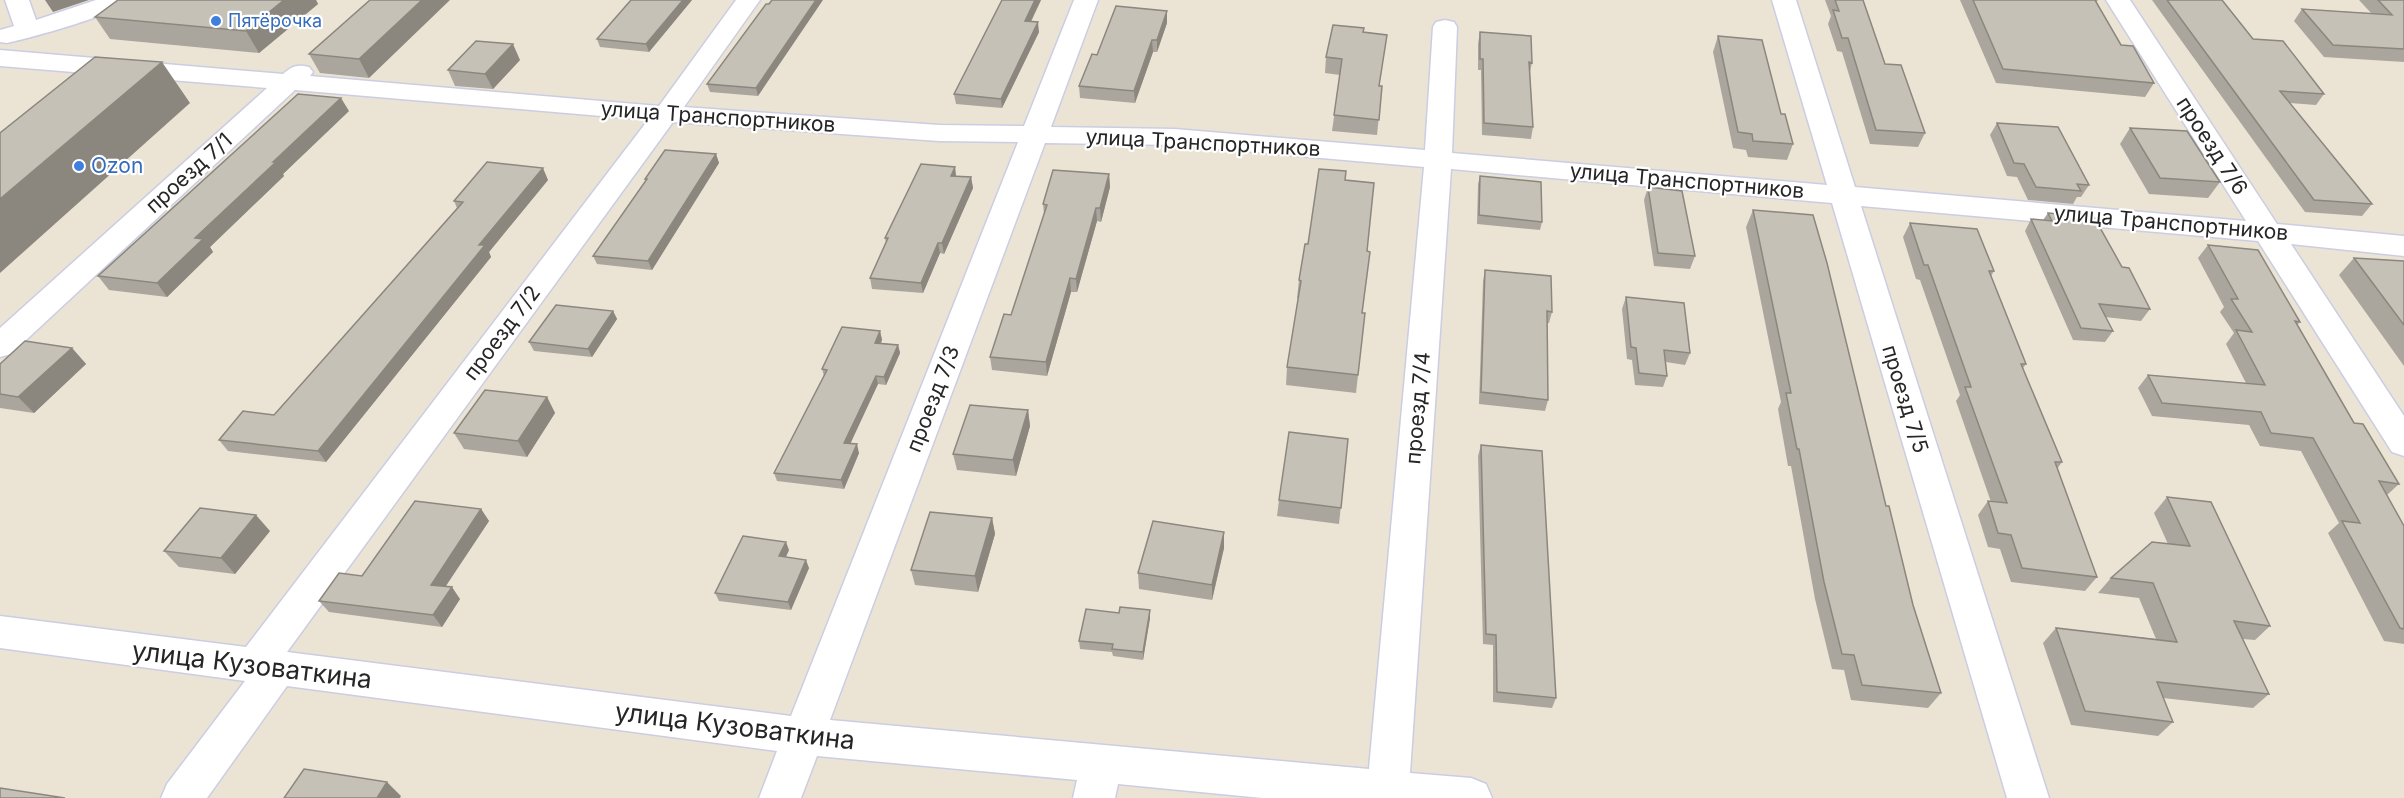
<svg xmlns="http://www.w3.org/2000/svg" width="2404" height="798" viewBox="0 0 2404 798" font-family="Inter,sans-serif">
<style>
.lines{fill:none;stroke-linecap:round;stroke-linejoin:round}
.minor-casing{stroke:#cbcde2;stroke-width:3}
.minor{fill:#fff;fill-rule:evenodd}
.wall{fill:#aaa69d}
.shaded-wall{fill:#8b877f}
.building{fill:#c6c1b6;stroke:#8b877f;stroke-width:1.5}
.shop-dot{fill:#3f7fe0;stroke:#fff;stroke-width:2}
.labels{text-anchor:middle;stroke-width:4.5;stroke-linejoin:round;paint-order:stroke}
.far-shop-label{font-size:18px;fill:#366cbe;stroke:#fff;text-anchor:start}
.street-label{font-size:21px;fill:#262626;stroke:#fff}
.shop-label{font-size:21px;fill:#366cbe;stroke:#fff;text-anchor:start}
.near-street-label{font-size:26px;fill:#262626;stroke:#fff}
</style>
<rect width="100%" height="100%" fill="#ebe4d5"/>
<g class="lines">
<g class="minor-casing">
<path id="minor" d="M5,0H29L36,20L96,0H128C117,15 29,38 7,43L0,42V30L14,26Z
M736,0H760L684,107L939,125L1024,126L1074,0H1098L1051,127L1175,129L1425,150L1433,27L1436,22L1445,20L1454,22L1457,27L1452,153L1827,185L1772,0H1796L1855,187L2246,221L2106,0H2130L2277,224L2404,236V256L2291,244L2404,416V456L2392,452L2258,241L1861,206L2049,798H2007L1832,203L1451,169L1410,773L1471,778L1486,784L1492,798H1262L1118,784L1115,798H1073L1077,780L817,756L801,798H759L777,751L287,686L207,798H161L167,784L245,681L0,648V616L246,647L648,120L295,90L11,354L0,357V328L267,88L0,66V50L283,74C292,66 297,64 309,67L313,72L310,76L659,106ZM673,122L939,141L1018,142L791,716L287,652ZM1045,143L1175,145L1424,167L1369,769L830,720Z"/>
</g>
<use href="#minor" class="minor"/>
</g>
<path class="wall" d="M118,0H316L318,4L259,53L110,39L95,17Z
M370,0L369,78L320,73L309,54Z
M692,0L649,52L600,47L597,39Z
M1041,0L1031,22L1039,32L1002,108L956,104L954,94Z
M1825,0H1863L1885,64L1925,133L1918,147L1870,144L1842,52L1837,51L1828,24L1831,16Z
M1960,0H2098L2096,3L2121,45L2154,83L2145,97L1996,83Z
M2152,0H2222L2253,39L2324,94L2316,105L2290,103L2372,204L2362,216L2305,212Z
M2359,0H2404V62L2324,57L2294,21L2302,9L2371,13Z
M766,4L758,96L710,92L707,84Z
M1167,23L1157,52H1153L1135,103L1080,98L1079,86L1097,55Z
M1480,32L1532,63L1530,72L1533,127L1531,139L1482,135L1481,70H1478V44Z
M1364,33L1387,35L1379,86H1382L1377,135L1332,131L1340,75L1325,73L1326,57Z
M1718,36L1781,114L1793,144L1787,160L1748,157L1746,150L1733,148L1713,52Z
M520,60L493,89L455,86L448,70Z
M349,111L283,174L284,176L210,247L213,252L167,297L109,290L98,276Z
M1997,123L2089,185L2081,197H2077L2073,204L2028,200L2017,177L2007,176L1990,135Z
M2130,128L2220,182L2208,198L2149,194L2120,144Z
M716,154L719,163L652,270L597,264L593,256L646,181L645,179Z
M955,167L956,176L971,177L973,188L944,254L940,253L923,293L872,289L870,278L886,243L885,238Z
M1109,174L1110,187L1101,222L1097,221L1077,292H1071L1047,376L992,370L990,357L1011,315L1044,214L1043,204Z
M1480,176L1542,222L1540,230L1477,224L1478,184Z
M548,180L489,252L491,257L326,462L228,451L219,440L274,415L457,208L454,201Z
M1345,180L1367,251L1362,313H1365L1356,393L1286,385L1287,367L1298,298H1297L1299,280L1308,244Z
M1648,187L1695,256L1690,269L1654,266L1644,200Z
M1753,210L1886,506L1913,605L1941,693L1928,708L1851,700L1844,670L1832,669L1815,599L1791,466H1788L1778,409L1781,402L1746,227Z
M2048,213L2150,309L2141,321L2105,317L2113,331L2105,342L2073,340L2025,231L2031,219L2043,220Z
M1910,223L1994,271L1991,276L2026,364L2023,368L2062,462L2057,469L2097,577L2085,591L2011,582L2000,549L1988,547L1978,515L1988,501L1991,502L1956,401L1960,395L1920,280L1916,279L1903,237Z
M2208,245L2300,322L2297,325L2354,423L2399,484L2387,495L2404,526V644L2384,641L2328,533L2339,523L2301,451L2260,446L2249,425L2152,416L2138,388L2148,375L2246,383L2226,344L2234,333L2220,312L2224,307L2198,258Z
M2354,258L2404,261V366L2339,275Z
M1485,270L1552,312L1549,323H1547L1548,400L1545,411L1479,404L1483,281Z
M1626,297L1690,353L1685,365L1666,362L1667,376L1663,387L1635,385L1632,360L1627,359L1622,309Z
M613,311L617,319L592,357L534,351L529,342Z
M880,331L882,340L881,343L898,345L900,353L886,385L878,384L850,443L859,453L844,489L777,481L774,473L824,376L822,369Z
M72,348L86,364L34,413L0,408V364Z
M547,397L555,413L527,457L464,449L454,433Z
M1028,410L1030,426L1016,476L957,470L953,454Z
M1348,439L1339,524L1277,516L1279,500Z
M1481,445L1556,698L1552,708L1493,702V645L1483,644L1478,456Z
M2167,497L2270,626L2255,640L2243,639L2269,694L2253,708L2163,698L2173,722L2158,736L2071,725L2043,643L2056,628L2156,639L2139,598L2098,593L2111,578L2168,544L2154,513Z
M481,509L489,521L446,586L460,599L442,627L329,612L319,601Z
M992,518L995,534L978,592L915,585L911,570Z
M270,531L235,574L179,567L164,551Z
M1224,532V548L1212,600L1139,589L1138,573Z
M789,550L786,557L809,568L791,610L719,601L715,593Z
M1150,610V618L1143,660L1113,656L1112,652L1080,649L1079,641L1119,613Z"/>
<path class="shaded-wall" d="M45,0H89L53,12Z
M284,0H316L318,4L259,53L246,31Z
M422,0H450L369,78L359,59Z
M683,0H692L649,52L646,44Z
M816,0H823L758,96L756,88Z
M1035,0H1041L1026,31L1025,21Z
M1167,11V23L1157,52V40Z
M1038,22L1039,32L1002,108L1001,99Z
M1152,40L1153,52L1135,103L1134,91Z
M513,44L520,60L493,89L485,74Z
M162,62L190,103L0,273V199Z
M341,98L349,111L283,174L284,176L210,247L213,252L167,297L157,283L195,238L273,162Z
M716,154L719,163L652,270L648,261Z
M955,167L956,177L951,176Z
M543,168L548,180L489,252L491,257L326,462L318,451L479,245Z
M1109,174L1110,187L1101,222L1100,208Z
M971,177L973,188L944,254L942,243Z
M1096,208L1097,221L1077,292L1076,279Z
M938,243L940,253L923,293L921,283Z
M1070,278L1071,292L1047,376L1046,362Z
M613,311L617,319L592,357L588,349Z
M880,331L882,340L877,351L875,343Z
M898,345L900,353L886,385L884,377Z
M72,348L86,364L34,413L18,397Z
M876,376L878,384L847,451L844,443Z
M547,397L555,413L527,457L518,441Z
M1028,410L1030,426L1016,476L1013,460Z
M857,444L859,453L844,489L841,480Z
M481,509L489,521L439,596L431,585Z
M256,515L270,531L235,574L221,558Z
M992,518L995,534L978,592L975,576Z
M1224,532V548L1212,600V585Z
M786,542L789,550L782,564L779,556Z
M806,560L809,568L791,610L788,602Z
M452,587L460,599L442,627L433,615Z
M1150,610V618L1143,660V652Z
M387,782L401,796L400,798H377Z"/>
<path class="building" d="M118,0H284L246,31L95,17Z
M370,0H422L359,59L309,54Z
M631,0H683L646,44L597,39Z
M772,0H816L756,88L707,84L766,4H769Z
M1002,0H1035L1025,21L1038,22L1001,99L954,94Z
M1835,0H1863L1885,64L1901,65L1925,133L1876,130L1848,38H1842L1833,10L1839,11Z
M1973,0H2095L2121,45L2133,46L2154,83L2003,69Z
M2167,0H2222L2253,39L2283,41L2324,94L2280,91L2372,204L2314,200Z
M2378,0H2404V49L2333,45L2302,9L2392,15Z
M1116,6L1167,11L1157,40H1152L1134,91L1079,86L1092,54L1097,55Z
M1333,25L1364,28L1363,32L1387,35L1379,86H1382L1379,120L1334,115L1342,59L1326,57Z
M1480,32L1531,36L1532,63L1529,62L1533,127L1484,123L1483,59H1480Z
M1718,36L1762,40L1781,114H1785L1793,144L1753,141L1752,134L1738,132Z
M476,41L513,44L485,74L448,70Z
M95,57L162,62L0,199V133Z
M298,94L341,98L273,162H276L195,238L203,239L157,283L98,276Z
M1997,123L2058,127L2089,185L2077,184L2081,191L2036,187L2024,164L2014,163Z
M2130,128L2187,131L2220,182L2160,178Z
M665,150L716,154L648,261L593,256L647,179H645Z
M487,162L543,168L479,245H485L318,451L219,440L243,411L274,415L463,202L454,201Z
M921,164L955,167L951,176L971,177L942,243H938L921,283L870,278L888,238H885Z
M1319,169L1346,171L1345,180L1374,183L1367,251L1370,252L1362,313H1365L1358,375L1287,367L1301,281L1299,280L1305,244H1308Z
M1053,170L1109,174L1100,208H1096L1076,279L1070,278L1046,362L990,357L1004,314L1011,315L1047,205L1043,204Z
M1480,176L1541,182L1542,222L1479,215Z
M1648,187L1682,191L1695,256L1658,253Z
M1753,210L1813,215L1827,263L1886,506H1889L1913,605L1941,693L1862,685L1854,655L1842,654L1824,582L1799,449H1797L1786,393H1791Z
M2048,213L2094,217L2122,267L2129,268L2150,309L2099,304L2113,331L2081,328L2031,219L2052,221Z
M1910,223L1977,229L1994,271H1989L2026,364H2021L2062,462H2055L2097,577L2022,568L2011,535L1998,533L1988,501L2007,503L1965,387H1971L1928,265H1924Z
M2208,245L2258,250L2300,322L2295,321L2354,423L2363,424L2399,484L2379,481L2404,526V629L2400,628L2342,521L2360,523L2313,438L2271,433L2261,412L2162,403L2148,375L2265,385L2236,330L2252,332L2231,299H2238Z
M2354,258L2404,261V325Z
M1485,270L1551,276L1552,312L1547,311L1548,400L1481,392Z
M1626,297L1684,303L1690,353L1664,350L1667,376L1639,373L1636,348L1631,347Z
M556,305L613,311L588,349L529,342Z
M842,327L880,331L875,343L898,345L884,377L876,376L844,443L857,444L841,480L774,473L827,370L822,369Z
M25,341L72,348L18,397L0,394V364Z
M485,390L547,397L518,441L454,433Z
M970,405L1028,410L1013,460L953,454Z
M1289,432L1348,439L1341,508L1279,500Z
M1481,445L1542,451L1556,698L1497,692L1496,635L1486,634Z
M2167,497L2211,502L2270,626L2234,621L2269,694L2157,682L2173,722L2085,711L2056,628L2177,642L2153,583L2111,578L2152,542L2190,546Z
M415,501L481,509L431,585L452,587L433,615L319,601L339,573L362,576Z
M200,508L256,515L221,558L164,551Z
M930,512L992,518L975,576L911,570Z
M1153,521L1224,532L1212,585L1138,573Z
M743,536L786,542L779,556L806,560L788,602L715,593Z
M1120,607L1150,610L1143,652L1112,649L1113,644L1079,641L1086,609L1119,613Z
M304,769L387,782L377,798H284Z
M0,788L65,798H0Z"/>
<g class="shop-dot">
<circle cx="216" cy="21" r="6"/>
<circle cx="79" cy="166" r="6"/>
</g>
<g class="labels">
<g class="far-shop-label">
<text x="228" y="27">Пятёрочка</text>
</g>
<g class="street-label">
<text transform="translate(718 117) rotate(4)" y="7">улица Транспортников</text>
<text transform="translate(1203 143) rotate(3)" y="7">улица Транспортников</text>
<text transform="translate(2212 146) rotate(57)" y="7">проезд 7/6</text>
<text transform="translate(189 173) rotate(-42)" y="7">проезд 7/1</text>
<text transform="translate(1687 181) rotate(5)" y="7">улица Транспортников</text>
<text transform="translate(2171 223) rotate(5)" y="7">улица Транспортников</text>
<text transform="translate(502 333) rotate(-53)" y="7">проезд 7/2</text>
<text transform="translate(933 399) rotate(-69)" y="7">проезд 7/3</text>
<text transform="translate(1905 399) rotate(73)" y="7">проезд 7/5</text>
<text transform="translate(1418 408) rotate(-85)" y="7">проезд 7/4</text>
</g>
<g class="shop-label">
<text x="91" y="173">Ozon</text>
</g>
<g class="near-street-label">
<text transform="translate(252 665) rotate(7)" y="9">улица Кузоваткина</text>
<text transform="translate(735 726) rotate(7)" y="9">улица Кузоваткина</text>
</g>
</g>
</svg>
